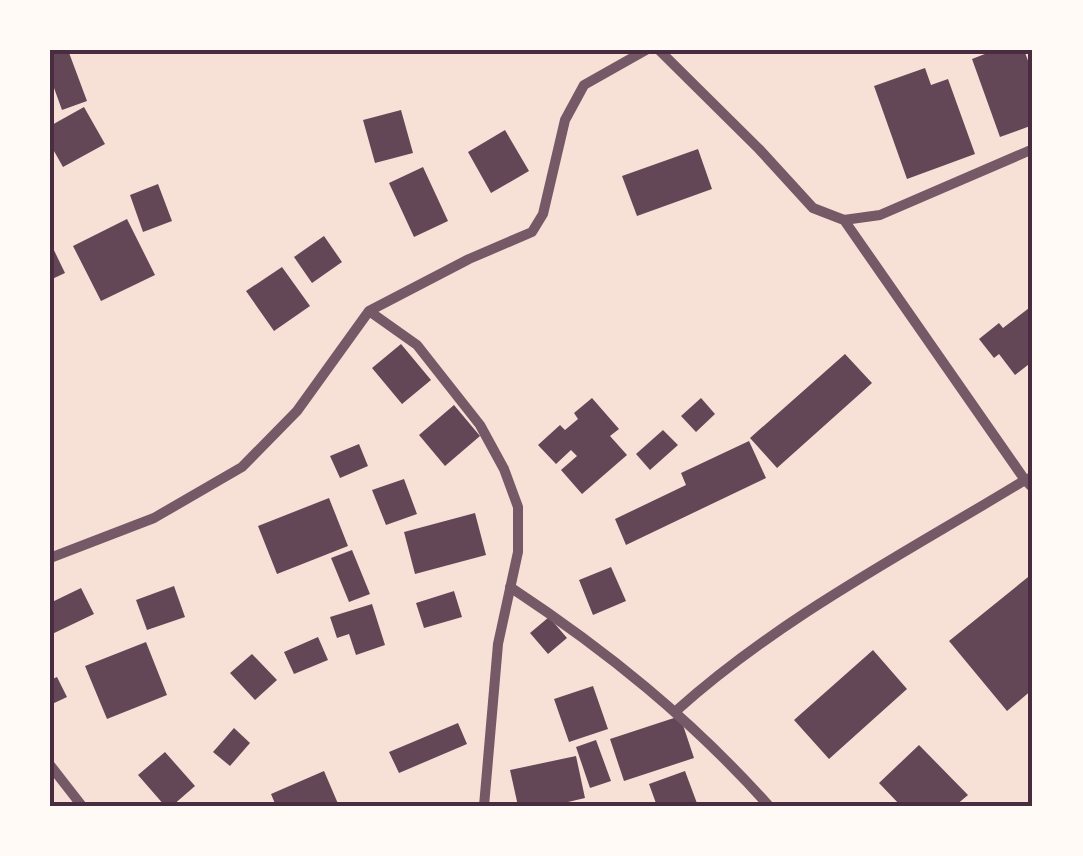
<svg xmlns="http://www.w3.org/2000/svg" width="1083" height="856" viewBox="0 0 1083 856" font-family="'DM Sans',sans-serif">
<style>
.building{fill:#644757}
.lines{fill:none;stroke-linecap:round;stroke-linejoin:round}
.minor{stroke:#755966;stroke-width:10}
.neatline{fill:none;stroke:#4a2c40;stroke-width:4}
</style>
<rect width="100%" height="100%" fill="#f7e1d7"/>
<path class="building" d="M50,50H68L87,101L62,110L50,77Z
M995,50H1024L1033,74V125L1000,137L972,59Z
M925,68L931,85L948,79L975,154L907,179L874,86Z
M84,107L105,144L63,167L50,144V126Z
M401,110L413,153L375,163L363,120Z
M505,130L529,171L491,193L468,152Z
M698,149L712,189L637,216L622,176Z
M423,167L448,221L414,237L389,183Z
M158,184L172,221L143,232L130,195Z
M127,219L155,275L101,301L73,246Z
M324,236L342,262L312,283L294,257Z
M50,242L65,273L50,280Z
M282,267L310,306L274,331L246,291Z
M1033,305V361L1015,375L999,354L994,358L979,339L999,323L1003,328Z
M401,344L431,380L402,404L372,368Z
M845,354L872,383L777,468L750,438Z
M592,398L619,429L610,436L627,455L582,494L561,470L577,456L571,450L556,464L538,445L560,425L565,430L578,419L574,413Z
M701,398L715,414L696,432L681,416Z
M454,405L480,436L445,466L419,435Z
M663,430L678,445L650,470L636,454Z
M749,441L766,478L626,545L615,519L686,485L681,473Z
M359,444L368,466L340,478L330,456Z
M404,479L417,514L386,525L372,490Z
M329,498L348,546L277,574L258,526Z
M475,513L486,555L415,574L404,532Z
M352,550L370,594L349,602L331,558Z
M611,567L626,601L593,615L579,580Z
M1033,573V610L1028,615L1033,621V689L1007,711L949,641Z
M174,586L185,617L147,630L136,600Z
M81,588L94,614L50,635V603Z
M454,591L462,617L424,628L416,603Z
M372,604L385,645L356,655L349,634L337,638L330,617Z
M549,617L567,638L548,654L530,633Z
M318,637L328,660L294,674L284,652Z
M146,642L167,695L107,719L85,666Z
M873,650L907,689L829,759L794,720Z
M252,654L277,680L255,700L230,673Z
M57,677L67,697L50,705V680Z
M593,686L608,729L569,742L554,699Z
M680,716L694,758L624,781L610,739Z
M458,723L467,744L399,773L389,752Z
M234,728L250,743L230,766L213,752Z
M596,740L611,781L590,788L576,747Z
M919,745L968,795L955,806H901L879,783Z
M165,752L195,786L172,806H165L138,775Z
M576,756L585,798L551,806H518L510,770Z
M324,771L339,806H276L271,794Z
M685,771L698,806H657L649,784Z"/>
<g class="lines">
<path class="minor" d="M659,50L759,149L813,208L844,220L880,215L1033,149
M844,220L1025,480L1033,477
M369,311L417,345L480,425L504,469L518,507V552L498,644L484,806
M50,558L154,518L242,467L297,411L369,311L469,259L532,232L543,214L565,120L584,85L646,50
M510,587C607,651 691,719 769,806
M676,711C779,618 907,552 1025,480L1033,488
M50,765L82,806"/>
</g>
<rect width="1083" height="856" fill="none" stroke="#fffaf5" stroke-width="105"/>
<rect x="52" y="52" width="978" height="752" class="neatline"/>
</svg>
